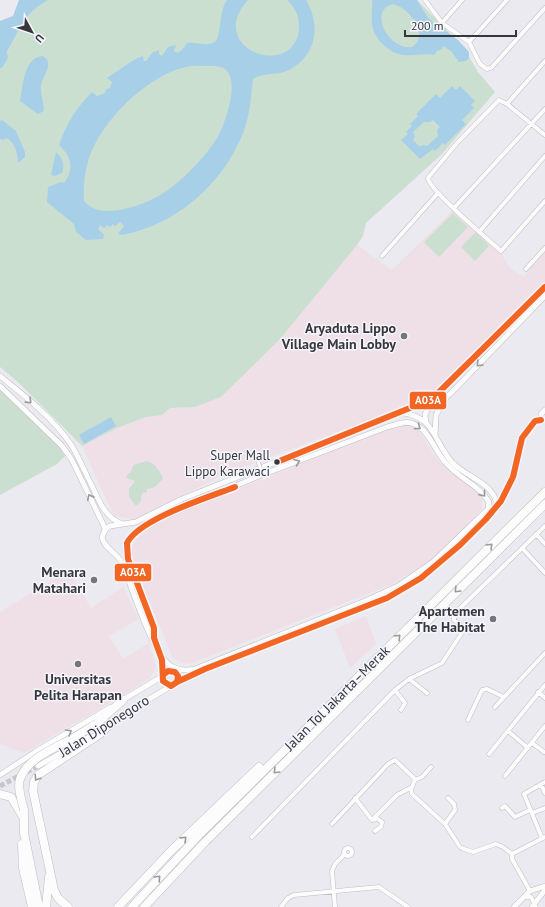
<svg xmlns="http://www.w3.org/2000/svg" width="545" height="907" viewBox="0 0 545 907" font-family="'PT Sans',sans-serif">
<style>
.commercial{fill:#eee0e6}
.green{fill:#cbdfd1}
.water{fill:#a7cfe8;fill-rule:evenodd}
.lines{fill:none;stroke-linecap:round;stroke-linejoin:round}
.tertiary-tunnel{stroke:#c6c6cc;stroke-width:5;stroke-dasharray:5 2.5;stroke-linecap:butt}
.minor-casing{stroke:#bebec3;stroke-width:5}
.tertiary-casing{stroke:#bebec3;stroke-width:6}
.motorway-casing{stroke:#bebec3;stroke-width:9}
.minor{stroke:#fcfcfd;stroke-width:4}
.tertiary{stroke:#fcfcfd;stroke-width:5}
.motorway{stroke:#fcfcfd;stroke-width:8}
.pedestrian-bridge-casing{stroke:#bebec3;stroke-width:4;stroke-linecap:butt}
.motorway-bridge-casing{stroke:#bebec3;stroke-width:9;stroke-linecap:butt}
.pedestrian-bridge{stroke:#fcfcfd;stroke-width:3}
.motorway-bridge{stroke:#fcfcfd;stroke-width:8}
.bus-1-casing{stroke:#f5f5fe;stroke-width:9}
.bus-1{stroke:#f26522;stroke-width:6}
.oneway{stroke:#9a9a9c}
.poi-dot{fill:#76767a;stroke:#f5f5fe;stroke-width:1.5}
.bus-dot{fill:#37373b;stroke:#f5f5fe;stroke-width:1.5}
.labels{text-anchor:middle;stroke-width:3;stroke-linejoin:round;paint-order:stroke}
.bus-label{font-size:13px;fill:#37373b;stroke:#f5f5fe;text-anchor:end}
.poi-label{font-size:14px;font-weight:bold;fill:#37373b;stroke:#f5f5fe;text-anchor:end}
.street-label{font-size:14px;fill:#37373b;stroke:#f5f5fe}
.line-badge{stroke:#f5f5fe;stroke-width:1.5}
.badge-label{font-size:11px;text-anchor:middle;font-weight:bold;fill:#fff}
</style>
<rect width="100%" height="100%" fill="#eaeaf0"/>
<path class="commercial" d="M454,209L499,250L509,267L524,277L530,270L529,268L545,250V284L435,392L407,406L225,474L134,520L116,516L112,512L82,446L117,428L146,417L162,415L170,408L195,407L281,338L357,245L392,270Z
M404,425L412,426L419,431L438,460L451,473L477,491L482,500V508L472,521L425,565L393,584L189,664L183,663L173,658L132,560L131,549L136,539L149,529L169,517L376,433Z
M69,570L91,608L123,587L139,619L109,636L123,659L149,643L156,666L150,679L24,753L0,744V612Z
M366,616L376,644L350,668L335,629Z"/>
<path class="green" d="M48,0H417L462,45L478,72L495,92L442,154L366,223L363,236L357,245L281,338L221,397L195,407L170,408L162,415L146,417L117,428L82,446L19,383L0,367V68H2C7,52 20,17 34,7C38,5 43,2 48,0Z
M453,213L468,227L439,257L424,242Z
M476,232L489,246L475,261L461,247Z
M0,388L60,447L65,456L57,464L0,495Z
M147,461C155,463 161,472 163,479L155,487L147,489V492L142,493L141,501L136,506L129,497V489L135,481L127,478L126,476L131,472L133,465Z"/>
<path class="water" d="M19,0H48C23,14 20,28 7,52L8,58L2,68H0V21L13,16Z
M227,0H248C204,48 292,81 299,30C300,18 296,8 287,0H306C321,25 317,55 289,70C277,76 264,72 253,79C251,97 250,115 243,133C223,184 176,225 122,235L118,234L124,226L120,222L115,226L113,224L110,227L107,225L104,228L100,225L98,229L104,235L103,239L86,240L76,232L74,224L47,202L48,187L61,182L64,183C75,169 71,156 59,145C66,124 77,107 92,92L97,96L105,93L106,89L110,88L112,82L107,78L135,59L143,56L144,61H146L153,52L159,50V54L162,56L168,47L176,45L174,51L177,53L182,50L187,43C195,42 205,46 213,43C222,41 218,12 227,0ZM210,66C216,66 223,66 227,71C239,85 225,124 217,138C206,156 188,174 172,187C157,199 139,206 120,210C106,212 94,212 84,201C83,188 84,175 88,162C99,123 146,76 186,67C193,65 202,66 210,66Z
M372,0H417L429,19L458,40L469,52V58L466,61L459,62L451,51L443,46L442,49L437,51L434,55C424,53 415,56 404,55C391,54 376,41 373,28C370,19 373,9 372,0ZM392,4C408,6 431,35 412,47C391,51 367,13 392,4Z
M43,56C55,64 43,75 41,85C40,93 44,103 44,111L38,114L20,101C23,88 23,57 43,56Z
M452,86L456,90L460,86L475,101L471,105L474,108L462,120L466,124L445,145L443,143L435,151L433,149L420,159L401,140L408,134L406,132L412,126L410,124L418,116L416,114L436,94L440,98ZM433,120L440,127L437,130L438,136L427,146L422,145L420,147L413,140L415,137L413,132L424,122H430Z
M2,120L16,131L25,152V157L18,163C18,155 15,141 6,138L4,140L0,139V121Z
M56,152C63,158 65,165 62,173L55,176L51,175Z
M111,417L116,426L84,444L79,435Z"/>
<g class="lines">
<path class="tertiary-tunnel" d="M0,786L38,766"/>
<g class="minor-casing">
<path id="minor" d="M425,0L442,23L469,42L507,0
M442,23L462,0
M469,42L480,64L487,69L491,68L545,8
M507,104L545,61
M545,135L507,104L499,100L457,143L428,178C429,190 489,240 501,251L545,201
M454,208L545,109
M479,232L545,156
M382,256L438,193
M526,269L545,248
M536,534L545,544
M522,548L545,573
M470,632L454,620V614L545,526
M409,679L427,693
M395,690L405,703L401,710
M538,692L545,698
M495,707L545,653
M468,720L482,690L487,689L504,697
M508,731L528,748
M532,743L544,752
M489,754L545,685
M505,776L545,726
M415,780L422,777L431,767
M541,784L545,793
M355,798L372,820
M502,808L505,806L515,817L530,810
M532,813L545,808
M332,824L388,764L395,760L415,779L411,790L412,794L445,824L460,847L464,849L473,852L496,844L503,847L512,854
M445,824L455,810L454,804L448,798
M375,831L381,827L382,822L378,819L372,820L397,795L412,787
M252,837L395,690L409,679L442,663L465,628
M542,838L524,794L545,782
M344 852a4 4 0 1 1 8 0a4 4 0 1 1-8 0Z
M530,891L512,859V854L545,837
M523,897H531L536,907
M281,907L288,898L294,895L379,887L408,907
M335,907L332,871L335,864L345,854"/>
</g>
<g class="tertiary-casing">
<path id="tertiary" d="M0,376C25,396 54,419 72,446C79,458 85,472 91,484C99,500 104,517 122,524
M0,386L62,446L72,460L102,522L105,528L104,532
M402,413C410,413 418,417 425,422C437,433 441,453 455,465C469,478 495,484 497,506
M541,420V414L545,410
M426,423L425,415L427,410L450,394L545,296
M435,435L436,415L446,398
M153,639L154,628L149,613L128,559L126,547L132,536L163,517L254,478L387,427C396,425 406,420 414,424C429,430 435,451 445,462C458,478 478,484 489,502L488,509L433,562L398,586L365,601L195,669C186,671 178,670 171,666C151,653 132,585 121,561C115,552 104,548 102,537L105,530L110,526L136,522L182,499L427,402L441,392L545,287
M160,654L165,683L171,686L177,682L178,676L175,672L168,671L164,674
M223,662L387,598C420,583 444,561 469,536C484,522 500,506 509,487C521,460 510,446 535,421L541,420
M177,682L206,668
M121,701L163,676
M111,722L171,686
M38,766L91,736
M0,775L35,752L111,707
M514,907L530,891L545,886
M532,907L545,890"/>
</g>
<g class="motorway-casing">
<path id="motorway" d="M75,737L97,723L123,700
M0,794L11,797L23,817
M24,810V833L39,907
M22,844L23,868L32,907
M46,907L49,877
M68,907L58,898L54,890L33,791L34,782L38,775L100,734L112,722
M118,907L170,852L259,767
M132,907L199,835L545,492
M144,907L206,841L545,504"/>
</g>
<use href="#minor" class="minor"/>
<use href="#tertiary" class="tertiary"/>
<use href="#motorway" class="motorway"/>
<g class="pedestrian-bridge-casing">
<path id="pedestrian-bridge" d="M257,459L264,478"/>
</g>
<g class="motorway-bridge-casing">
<path id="motorway-bridge" d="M24,810C22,801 17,788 20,779C28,757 56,748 75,737"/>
</g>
<use href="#pedestrian-bridge" class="pedestrian-bridge"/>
<use href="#motorway-bridge" class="motorway-bridge"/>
<g class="bus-1-casing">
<path id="bus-1" d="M277,462L432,399L545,287
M164,674L168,671L175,672L178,676L177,682L171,686L163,681L162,660L154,638V628L128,559L127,543C139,519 209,497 235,487
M177,682L205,669L387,598L421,578L460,545L486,519L501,501L513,477L522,438L535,421L541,420"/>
</g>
<use href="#bus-1" class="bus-1"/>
</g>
<defs><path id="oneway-chevron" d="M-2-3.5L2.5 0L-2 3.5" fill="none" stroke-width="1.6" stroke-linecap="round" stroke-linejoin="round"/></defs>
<g class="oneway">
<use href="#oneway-chevron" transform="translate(479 364) rotate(134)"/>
<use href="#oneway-chevron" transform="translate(29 401) rotate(44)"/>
<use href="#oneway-chevron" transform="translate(418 427) rotate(34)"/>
<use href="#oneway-chevron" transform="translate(297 462) rotate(-22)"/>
<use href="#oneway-chevron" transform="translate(483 494) rotate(51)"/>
<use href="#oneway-chevron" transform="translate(90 497) rotate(-116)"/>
<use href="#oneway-chevron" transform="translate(490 546) rotate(-45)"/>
<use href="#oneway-chevron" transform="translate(457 590) rotate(135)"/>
<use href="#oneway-chevron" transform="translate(398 637) rotate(-45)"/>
<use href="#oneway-chevron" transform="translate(69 732) rotate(-31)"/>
<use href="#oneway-chevron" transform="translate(276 771) rotate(135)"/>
<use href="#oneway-chevron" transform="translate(37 778) rotate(123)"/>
<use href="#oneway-chevron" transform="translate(184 839) rotate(-44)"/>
<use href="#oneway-chevron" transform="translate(158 878) rotate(-47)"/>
</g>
<g class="poi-dot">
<circle cx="404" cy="336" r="4"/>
<circle cx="94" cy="580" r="4"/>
<circle cx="493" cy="619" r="4"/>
<circle cx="78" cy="664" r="4"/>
</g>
<circle class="bus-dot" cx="277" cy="462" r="3.5"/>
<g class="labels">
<g class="bus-label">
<text x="270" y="460">Super Mall<tspan x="270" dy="16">Lippo Karawaci</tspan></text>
</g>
<g class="poi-label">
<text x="396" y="333">Aryaduta Lippo<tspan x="396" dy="16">Village Main Lobby</tspan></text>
<text x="86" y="577">Menara<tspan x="86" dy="16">Matahari</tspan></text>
<text x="485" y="616">Apartemen<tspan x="485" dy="16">The Habitat</tspan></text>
<text x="78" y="684" text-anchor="middle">Universitas<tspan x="78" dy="16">Pelita Harapan</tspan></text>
</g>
<g class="street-label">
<text transform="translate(337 698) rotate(-45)" y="5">Jalan Tol Jakarta–Merak</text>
<text transform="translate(104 726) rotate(-32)" y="5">Jalan Diponegoro</text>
</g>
</g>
<g class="line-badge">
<rect x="409" y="391" width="38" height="19" rx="4" fill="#f26522"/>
<rect x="114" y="563" width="38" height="19" rx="4" fill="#f26522"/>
</g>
<g class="badge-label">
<text x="428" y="404">A03A</text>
<text x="133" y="576">A03A</text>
</g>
<g transform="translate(32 32) rotate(130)" stroke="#f5f5fe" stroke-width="3" paint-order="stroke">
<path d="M0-3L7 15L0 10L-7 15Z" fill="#37373b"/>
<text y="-6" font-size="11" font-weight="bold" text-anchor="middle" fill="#37373b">U</text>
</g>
<path d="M405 30v6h111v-6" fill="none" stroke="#37373b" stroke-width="2"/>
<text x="411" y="30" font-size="12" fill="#37373b" stroke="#f5f5fe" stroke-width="3" paint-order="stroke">200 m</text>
</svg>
